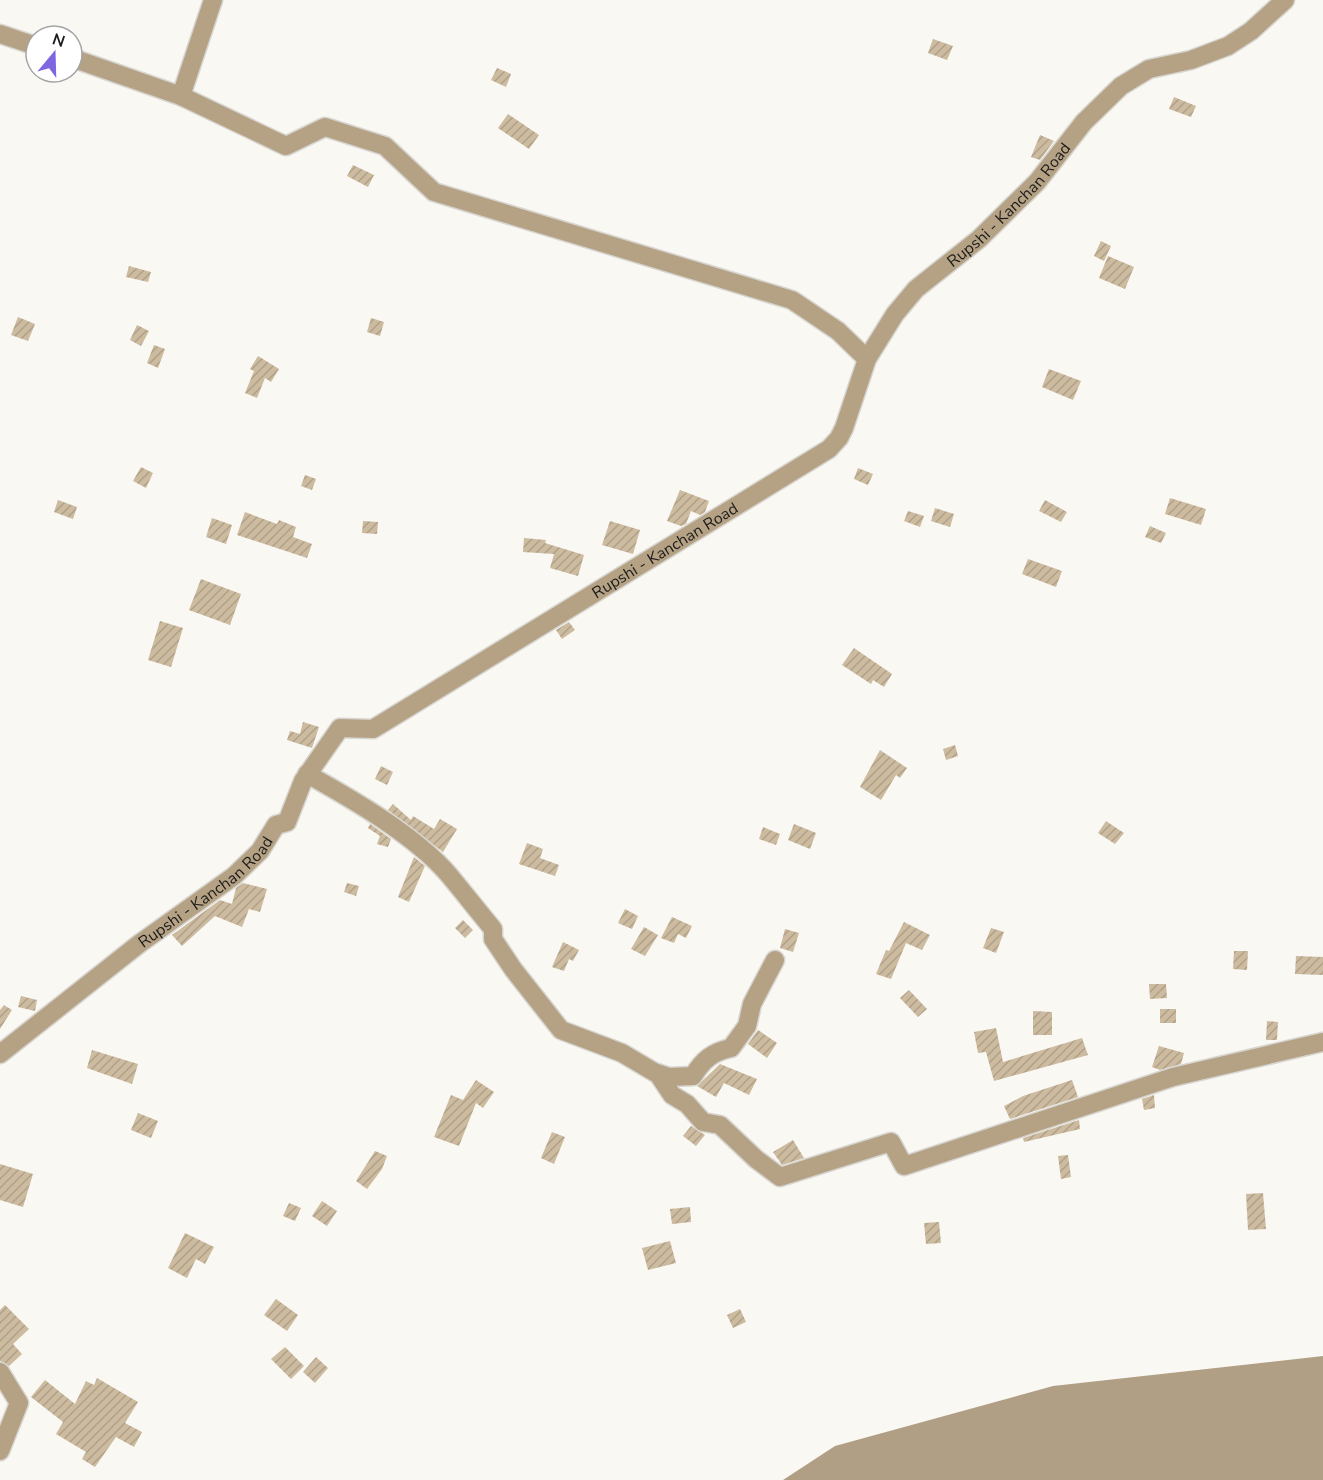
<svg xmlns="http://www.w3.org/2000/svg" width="1323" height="1480" viewBox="0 0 1323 1480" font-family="'Nunito Sans',sans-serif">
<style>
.water{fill:#b09f85}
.building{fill:url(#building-hatch)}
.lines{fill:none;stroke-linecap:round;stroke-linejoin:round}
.minor-casing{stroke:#d7d5d0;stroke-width:21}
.minor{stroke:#b5a285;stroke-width:18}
.labels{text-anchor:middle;stroke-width:5;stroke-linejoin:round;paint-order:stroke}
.street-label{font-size:16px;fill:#1d1c1b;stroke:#fff}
</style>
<defs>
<pattern id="building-hatch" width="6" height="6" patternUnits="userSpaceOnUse" patternTransform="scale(1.5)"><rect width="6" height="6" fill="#cdbba0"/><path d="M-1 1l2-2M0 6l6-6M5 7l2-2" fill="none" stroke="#b0a089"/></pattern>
</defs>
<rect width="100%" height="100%" fill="#faf8f3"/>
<path class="water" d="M1323,1356V1480H783L835,1446L1053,1386Z"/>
<path class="building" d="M933,39L953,46L947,60L928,53Z
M497,68L511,74L506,87L491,80Z
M1174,97L1196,106L1191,117L1169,109Z
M508,114L539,135L529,149L498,128Z
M1040,135L1054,141L1040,160L1031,157Z
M353,165L374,175L368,187L347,176Z
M1101,241L1111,246L1104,261L1094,256Z
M1108,256L1134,267L1125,289L1099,278Z
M129,266L151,272L148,282L126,277Z
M18,317L35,324L28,341L11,335Z
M371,318L384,322L380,336L367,332Z
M137,325L149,331L141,346L130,340Z
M154,345L165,349L158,368L147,363Z
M258,356L279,369L271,382L265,378L257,398L245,393L254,371L250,369Z
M1049,369L1081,381L1073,400L1042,387Z
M141,467L153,473L146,488L133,481Z
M858,468L873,474L868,485L854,479Z
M305,475L316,479L312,490L301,486Z
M680,490L709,501L705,512L700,515L691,511L686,524L681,526L667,521Z
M1170,498L1206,509L1201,525L1165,514Z
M58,500L77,507L73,519L54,512Z
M1045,500L1067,512L1061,522L1039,511Z
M935,508L954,514L950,527L931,521Z
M908,511L924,516L920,527L904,521Z
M245,512L277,524L279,520L296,527L293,537L312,544L307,558L237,535Z
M212,518L232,525L226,544L206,537Z
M363,521L378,522L377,534L362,533Z
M610,521L640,530L633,554L602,545Z
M1150,526L1166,533L1161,543L1145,537Z
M524,538L546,540L545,543L584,555L578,576L550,568L554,554L523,552Z
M1028,559L1062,571L1056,587L1022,574Z
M201,579L241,594L230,625L189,610Z
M160,621L183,628L171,667L148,660Z
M569,622L575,630L562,639L556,630Z
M854,648L892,674L884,687L873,680L871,684L842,665Z
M303,722L319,727L312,748L287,740L290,731L300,734Z
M955,745L958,756L946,760L943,749Z
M880,750L907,768L900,778L896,775L881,800L860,787Z
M381,766L393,772L387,785L375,779Z
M393,804L411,820L413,816L434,829L440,819L457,829L443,852L388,810Z
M1106,821L1124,833L1115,844L1098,833Z
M370,824L391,839L388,847L377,844L380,836L368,828Z
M794,824L816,833L810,849L788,840Z
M763,827L780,834L776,845L759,839Z
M527,843L543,849L540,858L559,865L555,876L519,864Z
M414,857L425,866L409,902L398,897Z
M243,883L267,889L260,912L249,909L242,927L215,916L182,946L172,935L220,900L232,904L236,888Z
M347,883L359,886L356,896L344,892Z
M625,909L638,916L632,929L618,923Z
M672,917L692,926L686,938L678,934L674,943L661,938Z
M463,920L473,930L465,938L455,928Z
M904,922L930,935L922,950L906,943L891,979L876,974L886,950L889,951Z
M644,927L658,935L645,956L631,949Z
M991,928L1004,932L996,953L983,948Z
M785,929L799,933L793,952L780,948Z
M563,942L579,950L573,961L569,959L564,971L552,967Z
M1234,951H1248L1247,970L1233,969Z
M1296,956L1323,957V975L1295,974Z
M1149,984H1166L1167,998L1150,999Z
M909,990L927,1009L918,1017L900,998Z
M21,996L37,1000L35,1011L18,1007Z
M4,1005L12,1010L0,1029V1010Z
M1160,1009H1176V1023H1160Z
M1033,1011L1052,1012V1035H1033Z
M1267,1021L1278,1022L1277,1040H1266Z
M996,1028L1003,1062L1082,1038L1088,1055L994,1081L986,1052L978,1053L974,1032Z
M758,1030L777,1043L767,1058L748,1044Z
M1159,1046L1184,1053L1181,1064L1160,1070L1152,1067Z
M92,1050L138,1064L132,1084L87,1068Z
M720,1064L757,1079L749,1095L724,1083L716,1097L697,1086Z
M476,1080L494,1092L483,1108L476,1103L459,1146L434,1137L451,1095L463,1100Z
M1072,1080L1078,1097L1010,1119L1004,1106L1023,1096Z
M1154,1095L1155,1108L1144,1110L1142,1099Z
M138,1113L158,1121L151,1138L131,1130Z
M1079,1120L1080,1129L1024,1142L1023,1138Z
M691,1126L705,1135L696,1146L683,1136Z
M552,1132L565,1137L554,1164L541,1158Z
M793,1140L804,1158L782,1165L773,1152Z
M375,1151L387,1156L382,1169L367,1189L356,1181Z
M1068,1155L1071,1177L1061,1179L1058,1156Z
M0,1164L33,1174L23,1207L0,1200Z
M1263,1193L1266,1229L1248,1230L1246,1194Z
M322,1201L337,1211L327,1226L312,1216Z
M289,1203L301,1208L295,1221L283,1216Z
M690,1207L691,1222L672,1224L670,1209Z
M939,1222L941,1243L926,1244L924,1223Z
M185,1233L214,1247L205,1264L196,1259L187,1278L168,1268Z
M670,1241L676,1263L648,1270L642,1248Z
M276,1299L298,1315L287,1331L264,1315Z
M5,1305L29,1329L13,1344L22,1354L9,1366L0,1361V1310Z
M740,1309L746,1322L733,1328L727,1315Z
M285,1347L304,1366L291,1379L271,1359Z
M316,1357L328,1368L315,1383L303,1372Z
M97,1378L138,1402L125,1423L142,1432L134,1447L116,1437L95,1467L82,1459L86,1452L56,1434L63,1422L31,1397L45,1380L75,1404L86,1381L94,1385Z"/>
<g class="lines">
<g class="minor-casing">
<g id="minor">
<path d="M0,34L36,46"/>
<path d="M72,58L181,96L286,146L325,127L385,146L434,192L792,300L838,331L867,359"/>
<path d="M181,96L213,0"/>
<path d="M307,774C352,799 416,836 449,875C464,893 478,911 493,929V939L513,969L561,1030L622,1053L654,1072L669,1077L693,1076C703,1060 712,1052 731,1048L747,1026L752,1004L775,960"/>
<path id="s1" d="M0,1054L139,944L234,876L260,851L276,825L287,822L303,781L340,728L373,729L829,449L839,438L844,428L867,359L895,314L916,289L979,239L1037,182L1084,122L1121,86L1149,69L1191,60L1228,46L1251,31L1285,0"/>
<path d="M658,1074L672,1095L687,1104L703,1122L720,1125L756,1159L780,1177L891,1142L904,1166L1173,1077L1323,1042"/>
<path d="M0,1372L19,1403L0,1451"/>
</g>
</g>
<use href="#minor" class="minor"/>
</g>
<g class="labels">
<g class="street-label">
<text dy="6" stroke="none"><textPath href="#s1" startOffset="1359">Rupshi - Kanchan Road</textPath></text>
<text dy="6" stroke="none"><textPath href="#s1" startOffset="856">Rupshi - Kanchan Road</textPath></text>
<text dy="6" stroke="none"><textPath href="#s1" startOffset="262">Rupshi - Kanchan Road</textPath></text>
</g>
</g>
<g transform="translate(54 54) rotate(19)"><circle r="28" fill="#ffffff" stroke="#a5a4a4" stroke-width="1.5"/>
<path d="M0-4.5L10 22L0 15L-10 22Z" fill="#7e66e1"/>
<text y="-9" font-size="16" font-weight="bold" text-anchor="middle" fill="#1d1c1b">N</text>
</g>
</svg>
